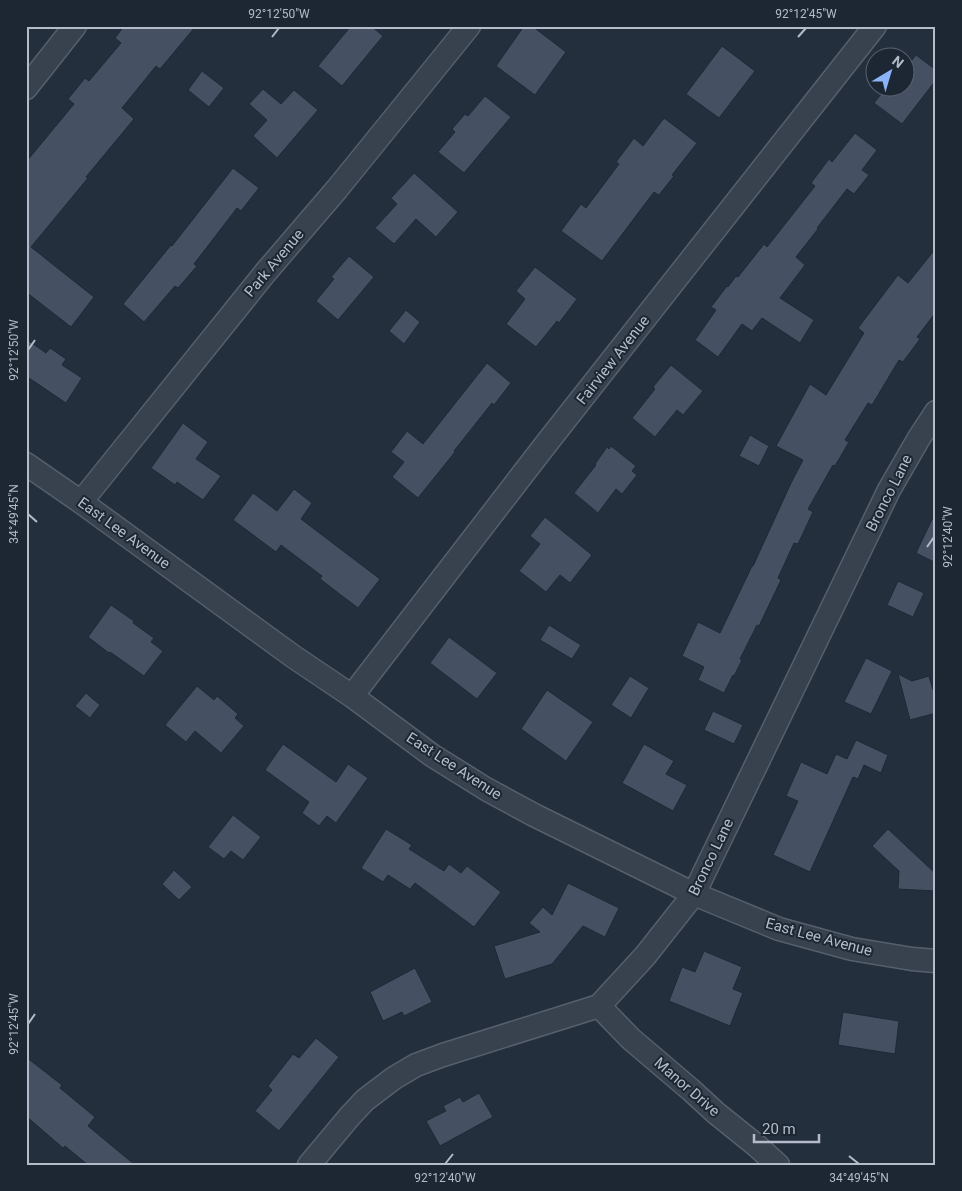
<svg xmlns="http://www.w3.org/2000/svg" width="962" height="1191" viewBox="0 0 962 1191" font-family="Roboto,sans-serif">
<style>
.building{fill:#455162;stroke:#1f2835}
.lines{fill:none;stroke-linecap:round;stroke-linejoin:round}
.minor-casing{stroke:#565f6c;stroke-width:25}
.minor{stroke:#38414e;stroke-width:22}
.ticks{fill:none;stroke:#b4bcc9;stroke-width:2}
.labels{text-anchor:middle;stroke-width:4;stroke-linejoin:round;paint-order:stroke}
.street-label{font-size:15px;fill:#b4bcc9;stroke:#1d2633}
.neatline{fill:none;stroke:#b4bcc9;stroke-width:2}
.ticks-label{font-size:12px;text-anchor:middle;fill:#b4bcc9}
</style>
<rect width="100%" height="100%" fill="#242f3e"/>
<path class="building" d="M124,26H196L160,69L156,66L122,108L134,119L86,177L88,178L31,247L94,297L71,327L26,292V162L74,104L68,99L85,78L89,81L121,43L115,38Z
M351,26H371L383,36L342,86L318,66Z
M524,26H532L566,52L535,95L496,66Z
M722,46L755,71L719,118L686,94Z
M916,55L936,70V80L902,124L874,103L886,88H904V70Z
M202,71L224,88L209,107L188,90Z
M263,89L281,104L294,90L318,110L277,158L253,136L267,120L249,104Z
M485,96L511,117L464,173L438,152L455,132L452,129L465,114L468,116Z
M664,118L697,143L672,175L674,176L659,195L654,192L602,261L561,231L581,204L586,208L619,164L616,162L634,138L643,146Z
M855,133L877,150L862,170L869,175L854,194L847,189L817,228L818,229L796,257L805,265L780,298L814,320L800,343L762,318L752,331L742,324L718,357L695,340L716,310L711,307L727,286L728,287L736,276L738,277L764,244L767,247L815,186L811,183L829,159L832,162Z
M233,168L259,188L241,211L237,208L194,264L197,266L178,288L175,286L144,322L123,304L171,245L172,246Z
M414,173L458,212L436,237L416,219L394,244L375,228L397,204L391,198Z
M936,248V312L917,337L920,339L903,362L899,360L872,405L868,403L845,440L849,442L835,466L833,465L808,509L813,512L798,544L794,543L778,578L781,580L759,626L757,625L740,659L742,660L734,676L733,675L724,693L698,680L704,667L682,656L698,622L720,633L752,566H753L791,483L803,460L776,446L810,384L826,395L864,333L858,328L898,275L908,283Z
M349,256L374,277L338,320L316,301L334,279L331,277Z
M535,267L577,299L559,323L557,321L536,347L506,324L525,299L516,291Z
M406,310L420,322L404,344L389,331Z
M26,339L46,353L50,348L66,359L62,365L82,378L66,403L26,376Z
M487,363L511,383L494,405L492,403L454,451L455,452L418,498L392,477L404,462L391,452L407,431L423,444Z
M671,365L703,391L683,415L677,410L655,437L632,418L655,389L653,387Z
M183,423L208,442L196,459L221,476L203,500L177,482L175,485L151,468Z
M750,435L769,446L759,466L739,456Z
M611,446L636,466L632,471L637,475L622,494L616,489L598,513L574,493L596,465L595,464L607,447L609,449Z
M294,489L312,503L301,519L380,579L358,608L320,579L322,576L281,545L276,552L233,520L253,493L277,511Z
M936,511V563L916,553Z
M545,517L592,555L570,583L560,575L546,592L519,571L540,544L530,536Z
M898,581L924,593L913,617L887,605Z
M111,605L134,621L133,623L154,638L151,642L163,651L144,676L110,652L109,653L88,637Z
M549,625L581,645L572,659L540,640Z
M449,637L497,673L477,699L430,663Z
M866,658L892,671L871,714L844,702Z
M898,674L912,681L929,676L933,690L936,689V713L910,720Z
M630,676L649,688L631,718L611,705Z
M197,686L214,700L217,696L238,714L235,718L244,726L221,753L195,731L186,742L165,725Z
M547,690L593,722L566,761L521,729Z
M86,693L100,705L90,718L75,706Z
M713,711L743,725L734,744L704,730Z
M856,740L888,755L881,773L864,765L858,779L853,777L810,872L773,855L798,801L786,796L801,762L827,774L836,754L847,759Z
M283,744L336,782L348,764L368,778L336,823L327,816L319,826L302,813L309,802L265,770Z
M644,744L674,761L666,774L687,785L673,811L622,783Z
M233,815L261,837L243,860L231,851L224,859L208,847Z
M386,829L412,845L409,849L444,871L449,864L461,873L467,866L501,892L474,927L415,883L410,889L388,875L383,882L361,868Z
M888,829L936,874V891L898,889L899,871L872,846Z
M174,870L192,887L179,900L162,884Z
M568,883L619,908L605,937L583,926L552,964L505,979L494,946L540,932L529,923L543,907L552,915Z
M704,951L742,967L733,989L743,993L730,1026L669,1001L682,967L695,972Z
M415,968L432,1002L404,1016L402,1012L383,1021L370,992Z
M843,1012L899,1021L895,1054L838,1045Z
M316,1038L339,1057L279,1131L255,1111L272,1090L268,1086L293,1054L299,1058Z
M26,1057L62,1085L60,1088L95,1117L88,1126L135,1165H88L65,1146L63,1148L26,1116Z
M479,1093L493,1117L440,1146L426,1121L446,1111L443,1106L460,1097L463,1102Z"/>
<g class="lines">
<g class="minor-casing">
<path id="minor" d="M26,88L75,26
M26,464L81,502L294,657L352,696L433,756L486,789L534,815L694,894L779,929L852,949L912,959L936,961
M81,502L265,273L337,189L469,26
M352,696L546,444L875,26
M599,1006L631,1039L691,1090L716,1113L757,1146L778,1165
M309,1165L350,1116L365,1100L394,1078L416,1065L443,1055L599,1006L645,956L694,894L704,873L889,490L919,438L936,412"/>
</g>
<use href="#minor" class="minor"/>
</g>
<path class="ticks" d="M272,37L279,28M798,37L806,28M28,350L35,340M28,514L37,522M927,547L934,537M28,1024L35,1014M849,1156L859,1164M445,1164L453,1154"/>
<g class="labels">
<g class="street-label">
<text transform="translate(274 263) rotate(-50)" y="5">Park Avenue</text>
<text transform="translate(613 360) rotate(-52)" y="5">Fairview Avenue</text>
<text transform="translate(889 493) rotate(-63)" y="5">Bronco Lane</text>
<text transform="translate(124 533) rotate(36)" y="5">East Lee Avenue</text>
<text transform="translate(454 766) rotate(33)" y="5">East Lee Avenue</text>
<text transform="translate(711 857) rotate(-64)" y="5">Bronco Lane</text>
<text transform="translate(819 937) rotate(15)" y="5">East Lee Avenue</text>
<text transform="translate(687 1087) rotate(41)" y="5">Manor Drive</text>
</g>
</g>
<rect width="962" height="1191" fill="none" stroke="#1d2633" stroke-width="55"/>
<g transform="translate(890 72) rotate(38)"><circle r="24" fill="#1d2633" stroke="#59626f"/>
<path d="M0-4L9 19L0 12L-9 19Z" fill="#8ab4f8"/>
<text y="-8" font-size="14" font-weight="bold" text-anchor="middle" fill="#b4bcc9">N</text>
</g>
<path d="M754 1134v8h65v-8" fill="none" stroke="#b4bcc9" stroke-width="2.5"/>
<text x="762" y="1134" font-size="15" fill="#b4bcc9" stroke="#1d2633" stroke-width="4" paint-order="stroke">20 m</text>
<rect x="28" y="28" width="906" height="1136" class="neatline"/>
<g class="ticks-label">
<text x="279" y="18">92°12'50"W</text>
<text x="806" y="18">92°12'45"W</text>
<text transform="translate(14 350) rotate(-90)" y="4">92°12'50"W</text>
<text transform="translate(14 514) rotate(-90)" y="4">34°49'45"N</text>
<text transform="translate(948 537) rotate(-90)" y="4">92°12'40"W</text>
<text transform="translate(14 1024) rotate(-90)" y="4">92°12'45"W</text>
<text x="445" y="1182">92°12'40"W</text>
<text x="859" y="1182">34°49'45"N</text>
</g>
</svg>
